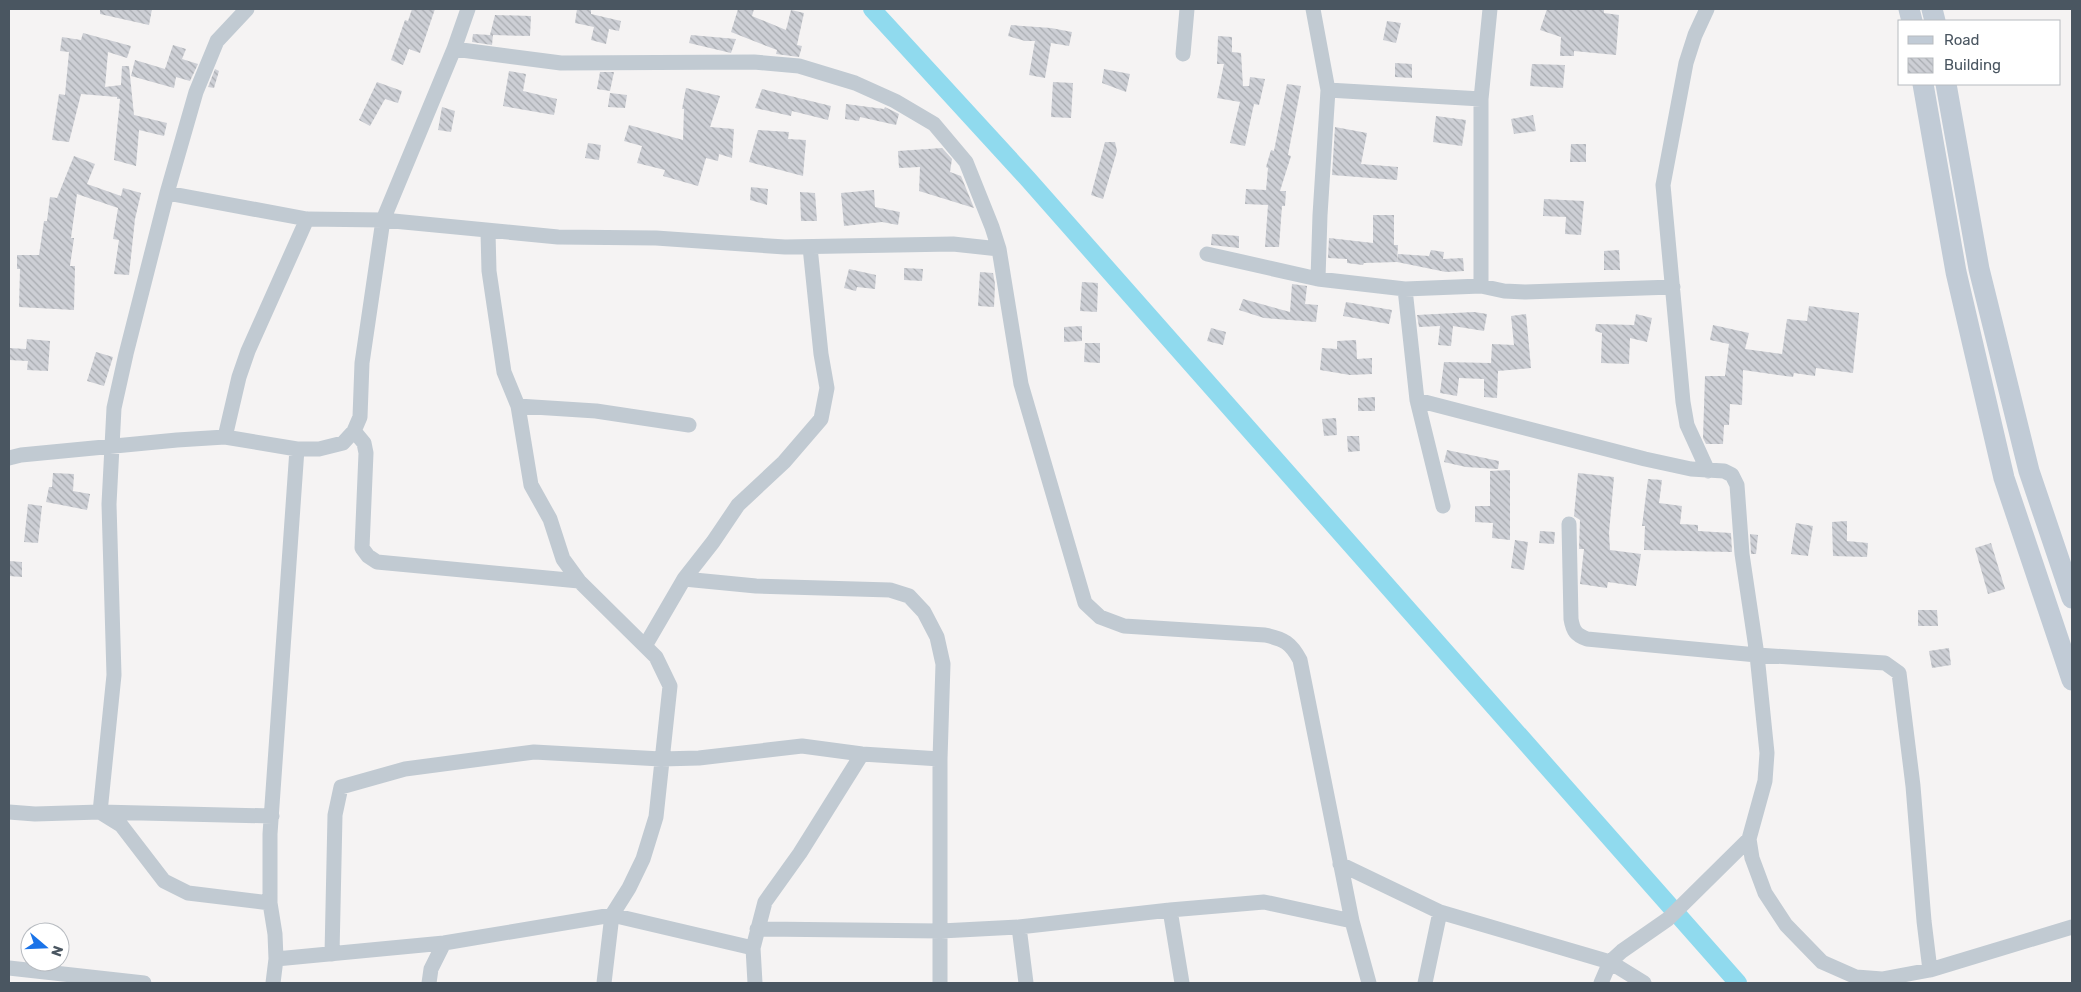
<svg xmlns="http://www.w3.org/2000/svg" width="2081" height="992" viewBox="0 0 2081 992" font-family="Rubik,sans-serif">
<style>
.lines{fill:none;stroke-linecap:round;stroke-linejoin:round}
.canal{stroke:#90daee;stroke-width:18}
.building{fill:url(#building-back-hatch)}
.street{stroke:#c1cad2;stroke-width:15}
.secondary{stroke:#c1cbd6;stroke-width:21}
</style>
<defs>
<pattern id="building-back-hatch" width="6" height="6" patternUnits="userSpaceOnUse" patternTransform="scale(1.25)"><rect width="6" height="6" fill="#cdcfd5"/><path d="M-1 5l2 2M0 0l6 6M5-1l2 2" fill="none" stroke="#a8abb0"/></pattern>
</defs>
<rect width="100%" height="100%" fill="#f5f3f3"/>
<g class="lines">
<path class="canal" d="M872,9L1027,178L1738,983"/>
</g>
<path class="building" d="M100,9H152L149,25L100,14Z
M412,9H435L420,53L409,49L403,65L391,60L405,20L408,21Z
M577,9H591V14L621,21L619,31L609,29L606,44L591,40L594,27L575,23Z
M738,9H754L752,16L786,30L791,10L804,13L797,45L802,46L799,57L776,54L777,50L731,32Z
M1547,9H1604V13L1619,15L1616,55L1574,51V56H1560L1561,37L1540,30Z
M495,15L531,16L530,36L493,35L492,45L472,42L473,34L490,35Z
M1387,21L1401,23L1396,43L1383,40Z
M1011,25L1051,28L1072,32L1069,46L1051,43L1045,78L1029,75L1035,41H1025L1008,36Z
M83,33L131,46L127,58L108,52L105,87L121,85L122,66H129L134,115L167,123L164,136L139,130L136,166L114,160L120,99H117V97L81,94L69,142L52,140L59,94L65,95L69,52L60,51L62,37L81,40Z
M691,35L736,39L731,53L689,43Z
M1218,36L1232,37V52L1241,53L1243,86H1249L1250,77L1265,79L1259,105L1254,104L1245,146L1230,143L1240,102L1217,98L1224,64H1217Z
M173,45L186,49L182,59L198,64L190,81L176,77L174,88L131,76L135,60L165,69Z
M1395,63L1412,64V78L1395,77Z
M1532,64L1565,65L1563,88L1530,86Z
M215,69L219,71L214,88L208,87Z
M1104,69L1130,74L1126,92L1102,83Z
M509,71L526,74L523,91L557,99L554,115L503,106Z
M600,72H614L610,91L597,89Z
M377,82L402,91L398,103L385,99L370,126L359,120Z
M1053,82L1073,83L1071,118L1051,117Z
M1287,84L1301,86L1288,155L1291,156L1280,191H1286L1285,206H1282L1279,247H1265L1268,205L1245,204L1246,189L1266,190L1268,168L1266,167L1271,150L1274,151Z
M686,88L720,96L710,127L734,129L732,158L719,154L718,161L706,158L698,186L663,176L665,170L637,163L642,146L624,141L629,125L683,140L684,109H682Z
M762,89L831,106L828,120L792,111L791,116L755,108Z
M610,93L627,95L625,108L608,107Z
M846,104L884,109L885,107L899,114L896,125L860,117L859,121L845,119Z
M442,107L455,111L451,132L438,130Z
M1533,115L1536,131L1514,134L1511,119Z
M1436,116L1466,120L1462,146L1433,142Z
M1335,127L1367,133L1361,164L1398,167L1397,180L1332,175Z
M758,130L789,132L788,139L806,140L803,176L749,162Z
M1105,142H1115L1117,151L1103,199L1091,195Z
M588,143L601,145L599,160L585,158Z
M1571,144H1586V162H1570Z
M942,148L952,159L950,172L961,176L974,208L919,191L920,167L899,168L898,151Z
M74,156L95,164L87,184L121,196L123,188L141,193L135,219L129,275L114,274L119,240L113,239L118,208L77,194L71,238H74L70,266H75L74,310L19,307L20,269H17V255H39L44,221H47L50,197L57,198Z
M751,187L768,189L767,205L750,200Z
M874,190L875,207L900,212L898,225L882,222L844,226L841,193Z
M800,192L815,193L817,221H801Z
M1544,199L1584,201L1581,235L1565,234L1566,217L1543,216Z
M1373,215H1394V245H1398L1397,262L1398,254L1429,256L1431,250L1444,252L1443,259L1463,258L1464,271L1446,272L1397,262L1364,263L1363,265L1347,263V259L1328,258L1329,238L1373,243Z
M1212,234L1239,236V248L1211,245Z
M1619,250L1620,270H1604V251Z
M904,268L923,269L922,281L904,280Z
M849,269L876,275L875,289L857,287L856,291L844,288Z
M980,272L993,273L995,284L994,307L978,306Z
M1082,282L1098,283L1097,312L1080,311Z
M1292,284L1307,286L1305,304L1318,305L1316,322L1264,318L1239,310L1243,299L1290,312Z
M1346,302L1392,310L1389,324L1343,316Z
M1809,306L1859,313L1853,373L1816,368L1815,376L1794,373L1793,377L1743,370L1742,405L1730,404L1729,425H1724L1723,444H1706L1703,438L1705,376H1725L1729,344L1710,340L1713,325L1749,333L1745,349L1782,354L1787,319L1807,321Z
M1474,312L1487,314L1484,331L1453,326L1451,346L1438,345L1440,326L1419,327L1417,315Z
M1526,314L1531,368L1498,371L1497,398L1484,397V379L1459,378L1457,396L1440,393L1444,362L1491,363L1492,344L1514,345L1511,316Z
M1636,314L1652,318L1647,342L1630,338L1629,364L1601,363L1602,333L1595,331L1596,324L1634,325Z
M1082,326V341L1064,342V327Z
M1211,328L1226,332L1223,345L1207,341Z
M27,339L50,341L48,371L27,370L28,361L9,360V348L26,349Z
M1356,340L1357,359L1372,358V374L1350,375L1320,370L1322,348L1337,349V341Z
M1085,343H1100V363L1084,362Z
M96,352L113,357L104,386L87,381Z
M1375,397V411H1358V398Z
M1336,418L1337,435L1324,436L1322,419Z
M1347,436H1359L1360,451L1348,452Z
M1447,450L1499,461L1498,469L1466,467L1444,462Z
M1510,470V540L1492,538L1493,523L1475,522V506H1490V471Z
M53,473L74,474L73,491L90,494L87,510L46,502L49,487H52Z
M1578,473L1614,477L1609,533L1610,550L1641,554L1636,586L1608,582L1607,588L1580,584L1584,549H1579L1580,520L1574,516Z
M1648,479L1662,480L1659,503L1682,506L1680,524L1698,525V531L1731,533L1732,552L1644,550L1645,526H1642Z
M28,504L42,506L38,543L24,542Z
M1847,521V541L1868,543L1867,557L1833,556L1832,522Z
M1796,523L1813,526L1808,556L1791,554Z
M1540,531L1555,532L1554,544L1539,543Z
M1750,534L1758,535L1756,554H1751Z
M1515,540L1528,542L1524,570L1511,568Z
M1991,543L2005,589L1988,594L1975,548Z
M9,561L22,562V577L9,576Z
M1918,610H1937L1938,626H1918Z
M1949,648L1951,665L1932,668L1929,651Z"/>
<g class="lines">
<path class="street" d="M1313,9L1328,90L1320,215L1318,279
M1707,9L1695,35L1686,63L1663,185L1683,402L1687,425L1708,471
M454,49L561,63L754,62L799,66L855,83L895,101L934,124L966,162L992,227L999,249
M1183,54L1187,9
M1328,90L1481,99
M167,193L307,219L383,220L558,237L656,238L785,247L953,244L999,249L1021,384L1085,603L1100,617L1124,626L1265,635C1284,639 1291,643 1300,660L1352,921L1369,983
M488,232L489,271L504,372L518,406L531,485L550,519L563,559L579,581L656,657L670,686L656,817L643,859L629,888L612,915L604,983
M1207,254L1318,279L1405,289L1481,286L1504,291L1525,292L1673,287
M1481,286V99L1490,9
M1405,289L1417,400L1443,506
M1417,400L1645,459L1691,469L1724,471L1732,475L1737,485L1742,554L1757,655L1767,753L1765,781L1749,839L1752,858L1765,893L1786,925L1822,962L1856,977L1882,979L1930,970L2072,927
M518,406L596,411L689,425
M354,431L364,443L366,453L362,548L368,556L377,562L579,581
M225,437L239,377L248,351L307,219
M9,458L21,455L177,440L225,437L297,449H319L343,443L354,431L360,417L362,363L383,220L454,49L468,9
M1569,524L1571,619C1573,631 1576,635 1587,639L1757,655L1885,663L1899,673L1913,786L1924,921L1930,970
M684,579L756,586L890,590L909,596L924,612L937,637L943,664L940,759V983
M645,646L684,579L713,542L738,505L784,462L821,419L827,388L821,354L810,247
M9,812L35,814L100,812L272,816
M100,812L114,675L109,504L114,408L126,354L167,193L196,92L217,41L247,9
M100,812L121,825L164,881L188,893L270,903
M1340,864L1440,912L1610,962L1644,983
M1170,910L1182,983
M1019,927L1170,910L1264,902L1352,921
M757,929L941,931L1019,927L1026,983
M332,954L335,815L341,787L405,769L534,752L661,759L699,758L802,746L862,754L940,759
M276,959L444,943L612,915L753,948
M9,968L144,983
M273,983L276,959L275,934L270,903V834L297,449
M429,983L431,969L444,943
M755,983L753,948L765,902L800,853L862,754
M1425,983L1440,912
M1601,983L1610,962L1622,951L1668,919L1749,839"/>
<path class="secondary" d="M1909,9L1912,21
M1932,9L1935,21
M1923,84L1956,272L2004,478L2072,680
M1946,84L1979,269L2029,471L2072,598"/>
</g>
<rect width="2081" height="992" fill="none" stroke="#4a5661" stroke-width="20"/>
<rect x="1898" y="20" width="162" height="65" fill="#ffffff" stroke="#b7bbc0"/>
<rect x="1908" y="36" width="25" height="8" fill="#c1cbd6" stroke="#b7bbc0"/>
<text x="1944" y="45" font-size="15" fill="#4a5661">Road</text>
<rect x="1908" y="58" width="25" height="15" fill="url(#building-back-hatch)" stroke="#b7bbc0"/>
<text x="1944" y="70" font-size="15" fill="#4a5661">Building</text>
<g transform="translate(45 947) rotate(109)"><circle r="24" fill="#ffffff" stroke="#b7bbc0"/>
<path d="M0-4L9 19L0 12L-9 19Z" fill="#1a73e8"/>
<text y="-8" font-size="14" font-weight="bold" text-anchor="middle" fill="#4a5661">N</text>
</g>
</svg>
